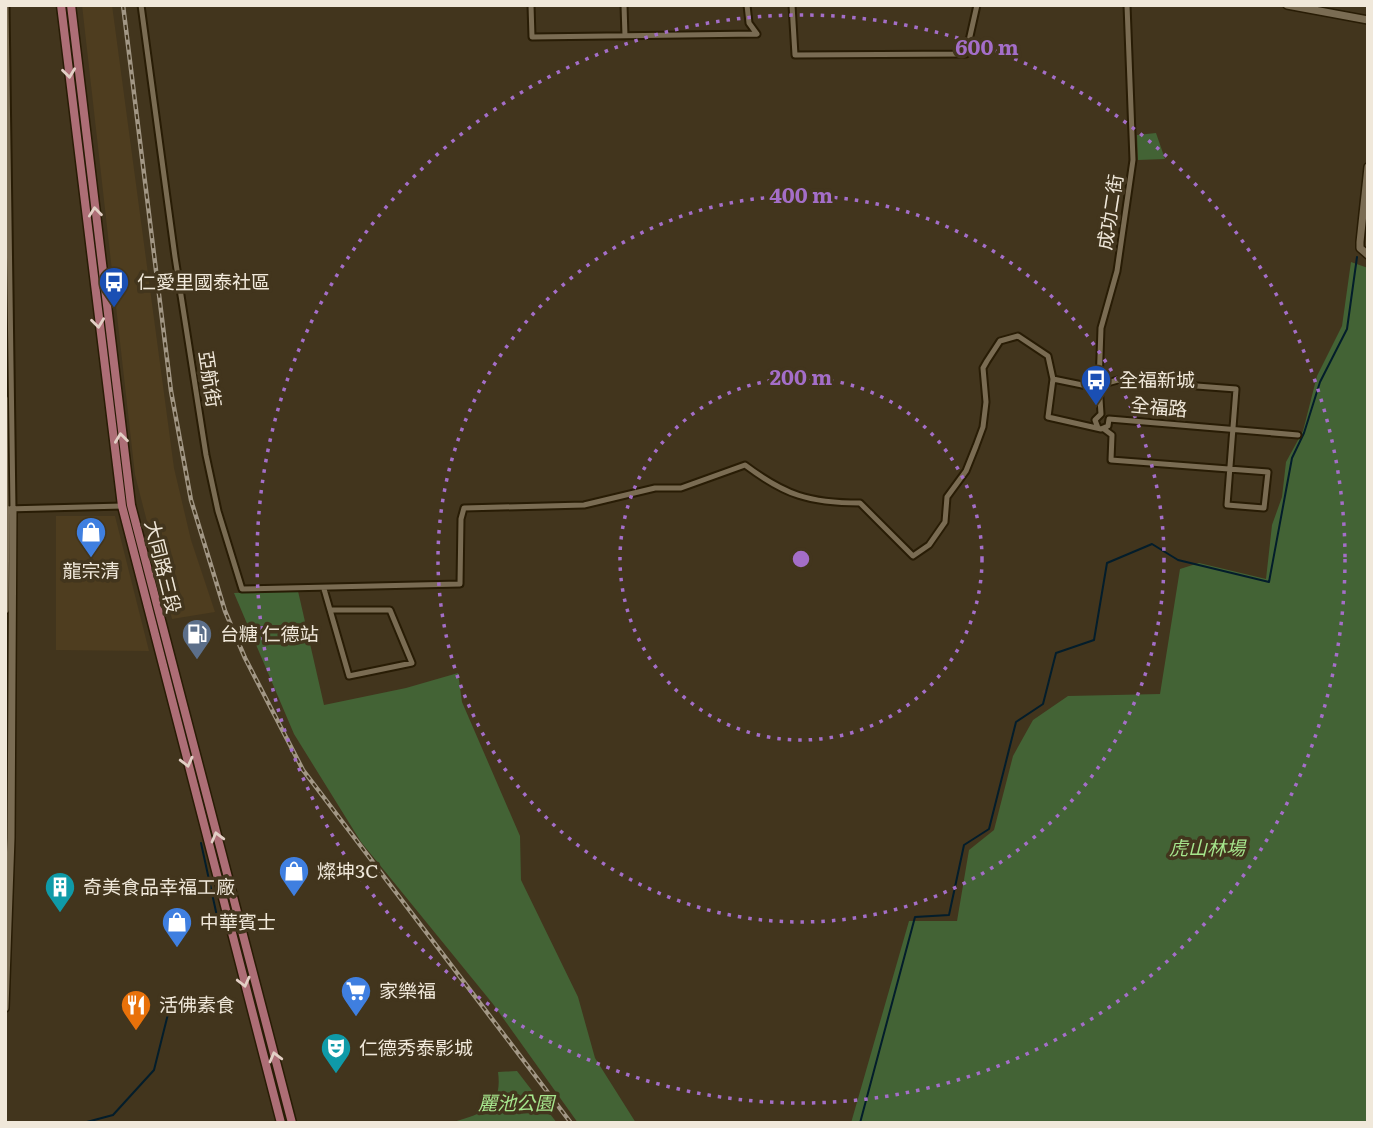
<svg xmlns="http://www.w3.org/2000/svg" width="1373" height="1128" viewBox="0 0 1373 1128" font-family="Literata,'Noto Sans TC',serif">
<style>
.built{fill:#4e3d1f}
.green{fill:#436335}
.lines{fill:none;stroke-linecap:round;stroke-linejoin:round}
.stream{stroke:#031d2b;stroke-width:2}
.street-casing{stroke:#281c05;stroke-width:9}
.secondary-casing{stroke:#281c05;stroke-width:10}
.primary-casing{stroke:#281c05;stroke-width:11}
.street{stroke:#7a6c53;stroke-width:5}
.secondary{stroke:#7a6c53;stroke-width:7}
.primary{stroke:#ad6e76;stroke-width:8}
.rail-casing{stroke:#a29785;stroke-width:4.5}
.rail{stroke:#42351d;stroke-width:2;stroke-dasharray:5;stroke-linecap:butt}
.oneway{stroke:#e3d0c6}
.ring{fill:none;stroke:#a46ec8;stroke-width:3.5;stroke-dasharray:3.5 7}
.labels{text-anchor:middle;stroke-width:7;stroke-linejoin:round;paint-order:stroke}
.street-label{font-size:19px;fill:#f0e8da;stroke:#42351d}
.poi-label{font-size:19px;fill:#f0e8da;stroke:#42351d;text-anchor:start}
.park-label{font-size:19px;font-style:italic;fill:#a6e68d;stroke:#42351d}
.centre{fill:#a46ec8;stroke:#42351d;stroke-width:3.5}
.ring-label{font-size:21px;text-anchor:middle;font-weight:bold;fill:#a46ec8;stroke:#42351d;stroke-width:7;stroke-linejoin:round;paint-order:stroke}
</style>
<rect width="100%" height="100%" fill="#42351d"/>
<path class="built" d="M82,5H112L174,468L191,540L215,612L172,619L135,475Z
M56,516H115L149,651L56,650Z"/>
<path class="green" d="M1156,133L1165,159L1138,160L1137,135Z
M1351,262L1368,268V1123H851L909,921H957L969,850L994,830L1013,756L1033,720L1068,696L1160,694L1180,569L1199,563L1266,579L1272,525L1282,497L1286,462L1303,431L1317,376L1342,326Z
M298,591L324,705L406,688L458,673L462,702L520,836L521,880L578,997L595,1058L636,1123H578L493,1004L361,842L294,734L234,593Z
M517,1071L557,1123H450C481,1114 503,1109 498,1072Z"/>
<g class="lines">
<path class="stream" d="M201,843L220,930
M83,1123L113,1115L154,1070L168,1014
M860,1123L915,917L949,915L964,845L989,829L1016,722L1043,704L1056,653L1094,640L1107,563L1152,544L1178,560L1269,582L1292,458L1304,433L1320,382L1347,329L1357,257"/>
<g class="street-casing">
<path id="street" d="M6,5L13,509
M141,5L175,257L206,455L218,511L242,589L460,584L461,519L464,508L584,505L655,488H681L745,465C785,495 809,503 860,503L913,556L929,545L945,522L947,497L966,471L976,446L983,427L986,402L983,368L987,361L1000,341L1018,336L1048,356L1053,379L1048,417L1101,429L1108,426L1109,419L1298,435
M531,5L532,37L757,34
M624,5L625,36
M747,5L749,23L757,34
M792,5L795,55L966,54L977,5
M1053,379L1092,387L1118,380L1236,389L1227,505L1264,508L1268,472L1111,460L1112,435L1104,429
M5,398L6,509L123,506
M1098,428L1095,420L1101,414L1099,384L1101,328L1117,271L1133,160L1127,5
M324,589L349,676L412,663L390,610H330"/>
</g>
<g class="secondary-casing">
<path id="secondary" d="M1287,5L1368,20
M1368,167L1360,242V248L1368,255
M5,610L6,509
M5,1008L11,838L13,509"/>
</g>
<g class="primary-casing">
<path id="primary" d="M61,5L122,506L281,1123
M71,5L131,505L292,1123"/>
</g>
<use href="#street" class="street"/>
<use href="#secondary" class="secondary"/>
<use href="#primary" class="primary"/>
<g class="rail-casing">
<path id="rail" d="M123,5L171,391L191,500L225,611L245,658L303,770L571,1123"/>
</g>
<use href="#rail" class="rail"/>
</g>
<defs><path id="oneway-chevron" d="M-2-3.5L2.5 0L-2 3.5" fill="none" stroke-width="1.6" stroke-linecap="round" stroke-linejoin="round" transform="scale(1.75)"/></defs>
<g class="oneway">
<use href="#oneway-chevron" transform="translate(69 73) rotate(83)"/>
<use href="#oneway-chevron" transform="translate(95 212) rotate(-96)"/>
<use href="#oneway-chevron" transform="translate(98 323) rotate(83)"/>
<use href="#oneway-chevron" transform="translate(121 438) rotate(-97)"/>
<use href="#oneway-chevron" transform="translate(187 762) rotate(76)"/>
<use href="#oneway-chevron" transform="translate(217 837) rotate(-105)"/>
<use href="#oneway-chevron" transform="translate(244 982) rotate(76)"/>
<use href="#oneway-chevron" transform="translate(275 1057) rotate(-105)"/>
</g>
<g class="ring">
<circle cx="801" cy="559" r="181"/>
<circle cx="801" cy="559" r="363"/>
<circle cx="801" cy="559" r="544"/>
</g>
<defs>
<g id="bus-pin" transform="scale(1.575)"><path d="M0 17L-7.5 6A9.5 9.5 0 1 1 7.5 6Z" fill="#1a4fb4" stroke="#42351d"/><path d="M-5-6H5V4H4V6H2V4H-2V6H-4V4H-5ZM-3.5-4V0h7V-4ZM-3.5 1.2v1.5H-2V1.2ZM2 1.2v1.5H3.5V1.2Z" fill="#fff"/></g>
<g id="shop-pin" transform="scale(1.575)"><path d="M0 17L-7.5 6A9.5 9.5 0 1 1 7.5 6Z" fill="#3f7fe0" stroke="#42351d"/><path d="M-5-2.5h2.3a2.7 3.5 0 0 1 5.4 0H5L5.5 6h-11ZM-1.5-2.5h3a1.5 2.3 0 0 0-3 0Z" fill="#fff"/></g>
<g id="fuel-pin" transform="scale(1.575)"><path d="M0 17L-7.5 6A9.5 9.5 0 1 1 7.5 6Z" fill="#5c6f8a" stroke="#42351d"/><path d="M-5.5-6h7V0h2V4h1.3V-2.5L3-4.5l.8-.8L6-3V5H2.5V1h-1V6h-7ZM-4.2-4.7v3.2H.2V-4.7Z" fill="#fff"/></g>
<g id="building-pin" transform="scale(1.575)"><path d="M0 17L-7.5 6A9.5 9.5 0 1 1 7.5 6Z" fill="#0f9aa8" stroke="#42351d"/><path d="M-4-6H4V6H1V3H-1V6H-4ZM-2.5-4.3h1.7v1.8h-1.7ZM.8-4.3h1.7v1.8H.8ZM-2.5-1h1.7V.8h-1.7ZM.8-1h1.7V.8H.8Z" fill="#fff"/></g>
<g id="supermarket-pin" transform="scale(1.575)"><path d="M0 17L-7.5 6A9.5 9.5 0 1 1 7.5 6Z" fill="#3f7fe0" stroke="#42351d"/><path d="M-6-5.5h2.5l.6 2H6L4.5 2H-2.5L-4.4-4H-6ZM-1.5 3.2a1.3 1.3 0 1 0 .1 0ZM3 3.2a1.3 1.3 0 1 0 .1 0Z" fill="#fff"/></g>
<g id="restaurant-pin" transform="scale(1.575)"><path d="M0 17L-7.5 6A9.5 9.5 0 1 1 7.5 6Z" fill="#e8710a" stroke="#42351d"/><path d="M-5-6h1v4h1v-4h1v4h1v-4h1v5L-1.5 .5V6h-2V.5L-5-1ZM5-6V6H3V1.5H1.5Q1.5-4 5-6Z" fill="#fff"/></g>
<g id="theatre-pin" transform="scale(1.575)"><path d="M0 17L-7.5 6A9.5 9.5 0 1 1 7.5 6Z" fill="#0f9aa8" stroke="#42351d"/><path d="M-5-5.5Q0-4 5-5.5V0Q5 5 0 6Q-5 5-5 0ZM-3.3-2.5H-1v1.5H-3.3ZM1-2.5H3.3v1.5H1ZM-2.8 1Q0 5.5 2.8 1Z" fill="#fff"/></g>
</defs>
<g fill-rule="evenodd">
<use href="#bus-pin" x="114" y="282"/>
<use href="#bus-pin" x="1096" y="380"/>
<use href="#shop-pin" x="91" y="532"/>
<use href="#fuel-pin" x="197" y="634"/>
<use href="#shop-pin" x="294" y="871"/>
<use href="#building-pin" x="60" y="887"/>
<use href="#shop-pin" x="177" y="922"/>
<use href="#supermarket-pin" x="356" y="991"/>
<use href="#restaurant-pin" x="136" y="1005"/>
<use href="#theatre-pin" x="336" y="1048"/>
</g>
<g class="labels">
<g class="street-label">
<text transform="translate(1110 212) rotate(-81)" y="7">成功二街</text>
<text transform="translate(210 379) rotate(81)" y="7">亞航街</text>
<text transform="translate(1159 407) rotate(5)" y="7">全福路</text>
<text transform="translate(163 567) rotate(76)" y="7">大同路三段</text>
</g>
<g class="poi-label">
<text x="137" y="289">仁愛里國泰社區</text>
<text x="1119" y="387">全福新城</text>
<text x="91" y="578" text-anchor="middle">龍宗清</text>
<text x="220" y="641">台糖 仁德站</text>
<text x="317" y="878">燦坤3C</text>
<text x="83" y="894">奇美食品幸福工廠</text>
<text x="200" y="929">中華賓士</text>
<text x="379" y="998">家樂福</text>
<text x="159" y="1012">活佛素食</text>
<text x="359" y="1055">仁德秀泰影城</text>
</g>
<g class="park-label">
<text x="1207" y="855">虎山林場</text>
<text x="516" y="1110">麗池公園</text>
</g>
</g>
<circle cx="801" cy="559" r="10" class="centre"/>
<g class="ring-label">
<text x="987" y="55">600 m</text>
<text x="801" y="203">400 m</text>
<text x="801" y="385">200 m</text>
</g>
<rect width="1373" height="1128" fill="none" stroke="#f0e8da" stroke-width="14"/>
</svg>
